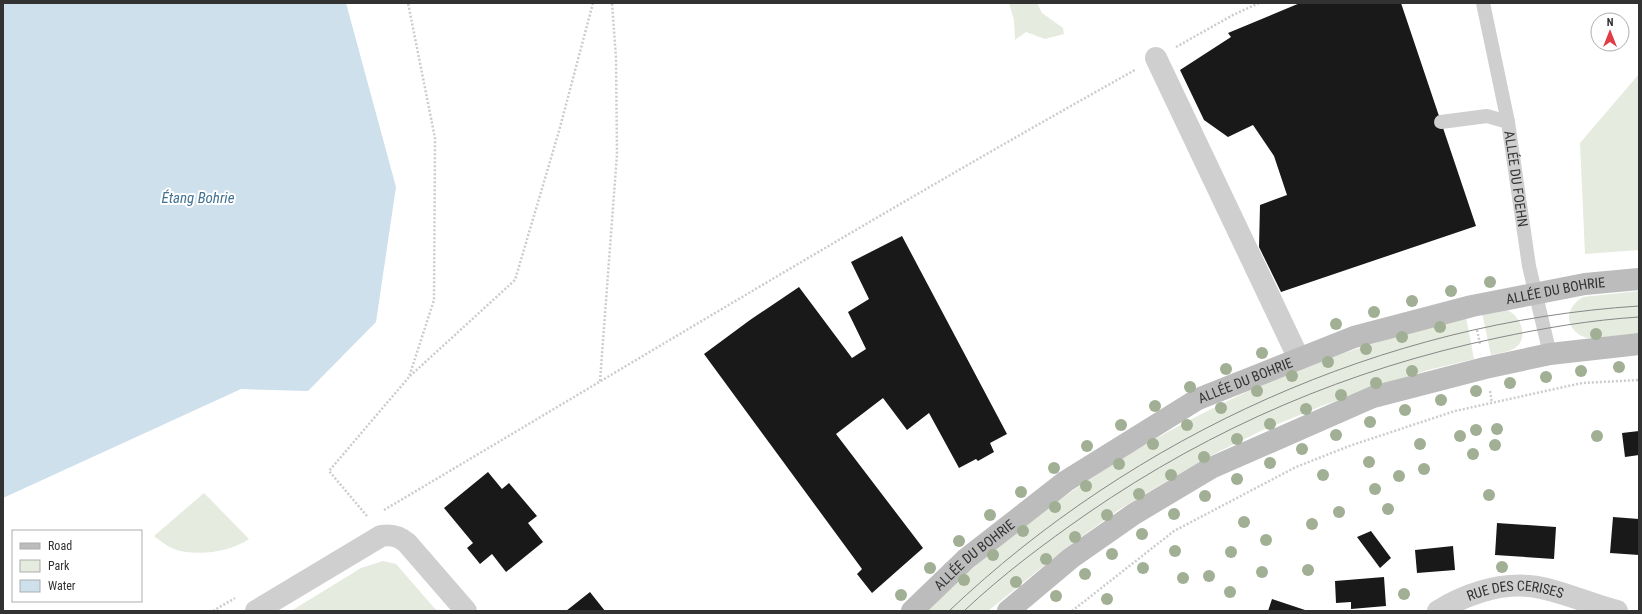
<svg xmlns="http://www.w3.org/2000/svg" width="1642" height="614" viewBox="0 0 1642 614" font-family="'Roboto Condensed',sans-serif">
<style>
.green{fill:#e5ebde}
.water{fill:#cee0ec}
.building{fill:#191919}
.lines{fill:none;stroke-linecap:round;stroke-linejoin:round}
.path{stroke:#ccc;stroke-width:2.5;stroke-dasharray:2 2;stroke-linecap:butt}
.service{stroke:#cfcfcf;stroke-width:14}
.minor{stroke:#cfcfcf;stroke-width:22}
.secondary{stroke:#bcbcbc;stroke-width:22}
.tram{stroke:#878787;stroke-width:1}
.tree{fill:#a1af95}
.labels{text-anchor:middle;stroke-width:4;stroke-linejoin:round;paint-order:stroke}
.street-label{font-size:14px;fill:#323232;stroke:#fff}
.water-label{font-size:15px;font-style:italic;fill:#417293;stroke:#fff}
</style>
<rect width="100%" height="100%" fill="#fff"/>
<path class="green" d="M1009,3H1037L1042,13L1063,28L1064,34L1045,39L1026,32L1015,40L1014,20Z
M1639,74V250L1585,254L1580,143Z
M1639,291V333C1624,334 1603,338 1589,338C1578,337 1569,327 1569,317C1570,307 1575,302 1583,297Z
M1507,310C1520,315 1530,338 1515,348C1509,352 1499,353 1491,355L1482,313Z
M1466,317L1474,359L1428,370L1324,405L1263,430L1212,455L1160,485L1117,511L1067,547L988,611H926C1027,513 1147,434 1276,379C1337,352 1402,335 1466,317Z
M204,493L249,539C231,552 195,557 174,549C167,546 160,541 154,536Z
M383,561L396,564L437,611H291L361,568Z"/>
<path class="water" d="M3,3H346L396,187L376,322L308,391L241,389L3,498Z"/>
<path class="building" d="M1300,3H1401L1476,226L1281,292L1259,247L1260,205L1287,195L1274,156L1253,125L1228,137L1204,120L1180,70L1231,37L1228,33Z
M902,236L1007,434L990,443L994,452L978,461L976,459L959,468L929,413L907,430L883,398L836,434L923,548L872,593L857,574L862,569L704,354L750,320L799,287L852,358L866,349L848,312L869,299L851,262Z
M1639,431V455L1625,457L1622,433Z
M488,472L502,489L509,483L537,516L528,523L543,542L506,572L492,554L480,564L467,548L473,543L444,508Z
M1613,517L1639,519V555L1610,553Z
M1497,523L1556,527L1554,559L1495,555Z
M1371,531L1391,558L1380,568L1357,537Z
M1453,546L1455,570L1417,573L1415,550Z
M1384,577L1386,606L1351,609V602L1336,603L1335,581Z
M590,592L605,611H566Z
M1272,599L1308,611H1268Z"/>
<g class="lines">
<path class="path" d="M1176,47L1233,15L1259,3
M1477,330L1480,344
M410,376L515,280L559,131L593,3
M600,381L617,154L616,58L612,3
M1490,391L1492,403
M384,510C634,362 882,211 1135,70
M367,516L329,471L409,377L434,300L435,138L408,3
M213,611L235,598
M1072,611L1174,531L1296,467L1352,445L1455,411L1582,383L1639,380"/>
<g class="service">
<path id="s1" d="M1483,3L1508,122L1529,266L1550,354"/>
<path d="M1441,122L1487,116L1508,122"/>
</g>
<g class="minor">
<path d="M1156,58L1299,359"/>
<path d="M256,611L381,536C392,534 399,536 407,543L466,611"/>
<path id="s2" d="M1438,611C1464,595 1498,583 1529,586C1559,589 1588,604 1617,611"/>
</g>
<g class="secondary">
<path id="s3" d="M912,611L966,559L1066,481L1198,399L1354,337L1472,306L1585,284L1639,279"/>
<path d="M1008,611L1071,558L1134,514L1211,468L1373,397L1485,368L1550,354L1639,344"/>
</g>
<path class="tram" d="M949,611C1134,435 1384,322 1639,306
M964,611C1002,575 1045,543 1088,513C1213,427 1349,369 1497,338C1544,328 1591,320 1639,317"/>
</g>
<g class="tree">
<circle cx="1490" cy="282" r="6"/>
<circle cx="1451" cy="291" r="6"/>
<circle cx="1412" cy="301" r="6"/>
<circle cx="1374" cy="312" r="6"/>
<circle cx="1336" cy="324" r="6"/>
<circle cx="1440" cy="327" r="6"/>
<circle cx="1596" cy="334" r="6"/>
<circle cx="1402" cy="337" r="6"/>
<circle cx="1366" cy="349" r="6"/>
<circle cx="1262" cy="353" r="6"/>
<circle cx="1328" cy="362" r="6"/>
<circle cx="1619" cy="367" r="6"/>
<circle cx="1226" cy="369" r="6"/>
<circle cx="1412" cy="371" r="6"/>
<circle cx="1581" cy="371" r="6"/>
<circle cx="1292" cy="376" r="6"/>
<circle cx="1546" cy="377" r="6"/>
<circle cx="1376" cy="383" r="6"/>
<circle cx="1510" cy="383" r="6"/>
<circle cx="1190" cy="387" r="6"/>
<circle cx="1257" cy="391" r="6"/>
<circle cx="1476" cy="391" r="6"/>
<circle cx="1341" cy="395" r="6"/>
<circle cx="1441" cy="400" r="6"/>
<circle cx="1155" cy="406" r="6"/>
<circle cx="1221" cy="408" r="6"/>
<circle cx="1306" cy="409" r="6"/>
<circle cx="1405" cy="410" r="6"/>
<circle cx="1370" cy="422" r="6"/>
<circle cx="1270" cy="424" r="6"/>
<circle cx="1121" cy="425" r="6"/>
<circle cx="1187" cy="425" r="6"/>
<circle cx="1497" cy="429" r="6"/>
<circle cx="1476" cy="430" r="6"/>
<circle cx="1336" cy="435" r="6"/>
<circle cx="1460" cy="436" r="6"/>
<circle cx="1597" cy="436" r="6"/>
<circle cx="1237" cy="439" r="6"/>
<circle cx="1153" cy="444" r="6"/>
<circle cx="1420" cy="444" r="6"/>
<circle cx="1495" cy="445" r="6"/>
<circle cx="1087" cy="446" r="6"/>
<circle cx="1302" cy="449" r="6"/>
<circle cx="1473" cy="454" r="6"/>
<circle cx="1204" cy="457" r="6"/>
<circle cx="1369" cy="462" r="6"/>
<circle cx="1270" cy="463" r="6"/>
<circle cx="1119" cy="464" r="6"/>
<circle cx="1054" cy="468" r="6"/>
<circle cx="1424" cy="469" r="6"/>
<circle cx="1171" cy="475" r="6"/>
<circle cx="1323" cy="475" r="6"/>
<circle cx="1399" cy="476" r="6"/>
<circle cx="1237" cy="479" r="6"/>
<circle cx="1086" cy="486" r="6"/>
<circle cx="1375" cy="489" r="6"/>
<circle cx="1021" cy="492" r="6"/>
<circle cx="1139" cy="494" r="6"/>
<circle cx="1489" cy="495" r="6"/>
<circle cx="1205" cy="496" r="6"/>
<circle cx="1055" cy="507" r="6"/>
<circle cx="1388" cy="509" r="6"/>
<circle cx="1339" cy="512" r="6"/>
<circle cx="1174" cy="514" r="6"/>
<circle cx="990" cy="515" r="6"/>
<circle cx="1107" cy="515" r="6"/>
<circle cx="1244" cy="522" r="6"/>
<circle cx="1312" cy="524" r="6"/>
<circle cx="1023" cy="531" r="6"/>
<circle cx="1142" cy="534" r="6"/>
<circle cx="1075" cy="537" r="6"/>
<circle cx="1266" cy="540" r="6"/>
<circle cx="959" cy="541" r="6"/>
<circle cx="1175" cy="551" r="6"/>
<circle cx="1231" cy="552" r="6"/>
<circle cx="1112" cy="554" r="6"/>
<circle cx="993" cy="555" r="6"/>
<circle cx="1046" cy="559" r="6"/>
<circle cx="1502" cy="567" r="6"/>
<circle cx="930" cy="568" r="6"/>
<circle cx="1143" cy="568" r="6"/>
<circle cx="1308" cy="570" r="6"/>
<circle cx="1262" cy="572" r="6"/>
<circle cx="1085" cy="574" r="6"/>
<circle cx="1209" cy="576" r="6"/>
<circle cx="1183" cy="578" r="6"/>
<circle cx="964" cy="580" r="6"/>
<circle cx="1016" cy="582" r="6"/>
<circle cx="1230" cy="592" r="6"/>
<circle cx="1404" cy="594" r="6"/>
<circle cx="901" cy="595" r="6"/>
<circle cx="1056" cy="596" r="6"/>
<circle cx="1107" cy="599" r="6"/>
</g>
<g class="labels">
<g class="street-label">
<text dy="5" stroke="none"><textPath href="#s1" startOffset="179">ALLÉE DU FOEHN</textPath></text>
<text dy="5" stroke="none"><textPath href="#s3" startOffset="732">ALLÉE DU BOHRIE</textPath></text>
<text dy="5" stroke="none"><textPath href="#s3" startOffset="408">ALLÉE DU BOHRIE</textPath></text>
<text dy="5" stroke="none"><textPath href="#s3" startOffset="84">ALLÉE DU BOHRIE</textPath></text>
<text dy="5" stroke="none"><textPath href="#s2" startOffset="82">RUE DES CERISES</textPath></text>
</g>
<g class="water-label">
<text x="198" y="203">Étang Bohrie</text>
</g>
</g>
<rect width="1642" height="614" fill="none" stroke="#323232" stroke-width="8"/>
<rect x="12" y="530" width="130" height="72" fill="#ffffff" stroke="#adadad"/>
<rect x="20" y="543" width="20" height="6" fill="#bcbcbc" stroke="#adadad"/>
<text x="48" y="550" font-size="12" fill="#323232">Road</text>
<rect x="20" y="560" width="20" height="12" fill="#e5ebde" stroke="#adadad"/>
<text x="48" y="570" font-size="12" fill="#323232">Park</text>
<rect x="20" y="580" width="20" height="12" fill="#cee0ec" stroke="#adadad"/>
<text x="48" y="590" font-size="12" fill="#323232">Water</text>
<g transform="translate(1610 32)"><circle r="19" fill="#ffffff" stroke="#adadad"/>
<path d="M0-3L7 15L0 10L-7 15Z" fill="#e13b46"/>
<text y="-6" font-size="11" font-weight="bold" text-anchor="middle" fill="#323232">N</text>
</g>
</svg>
